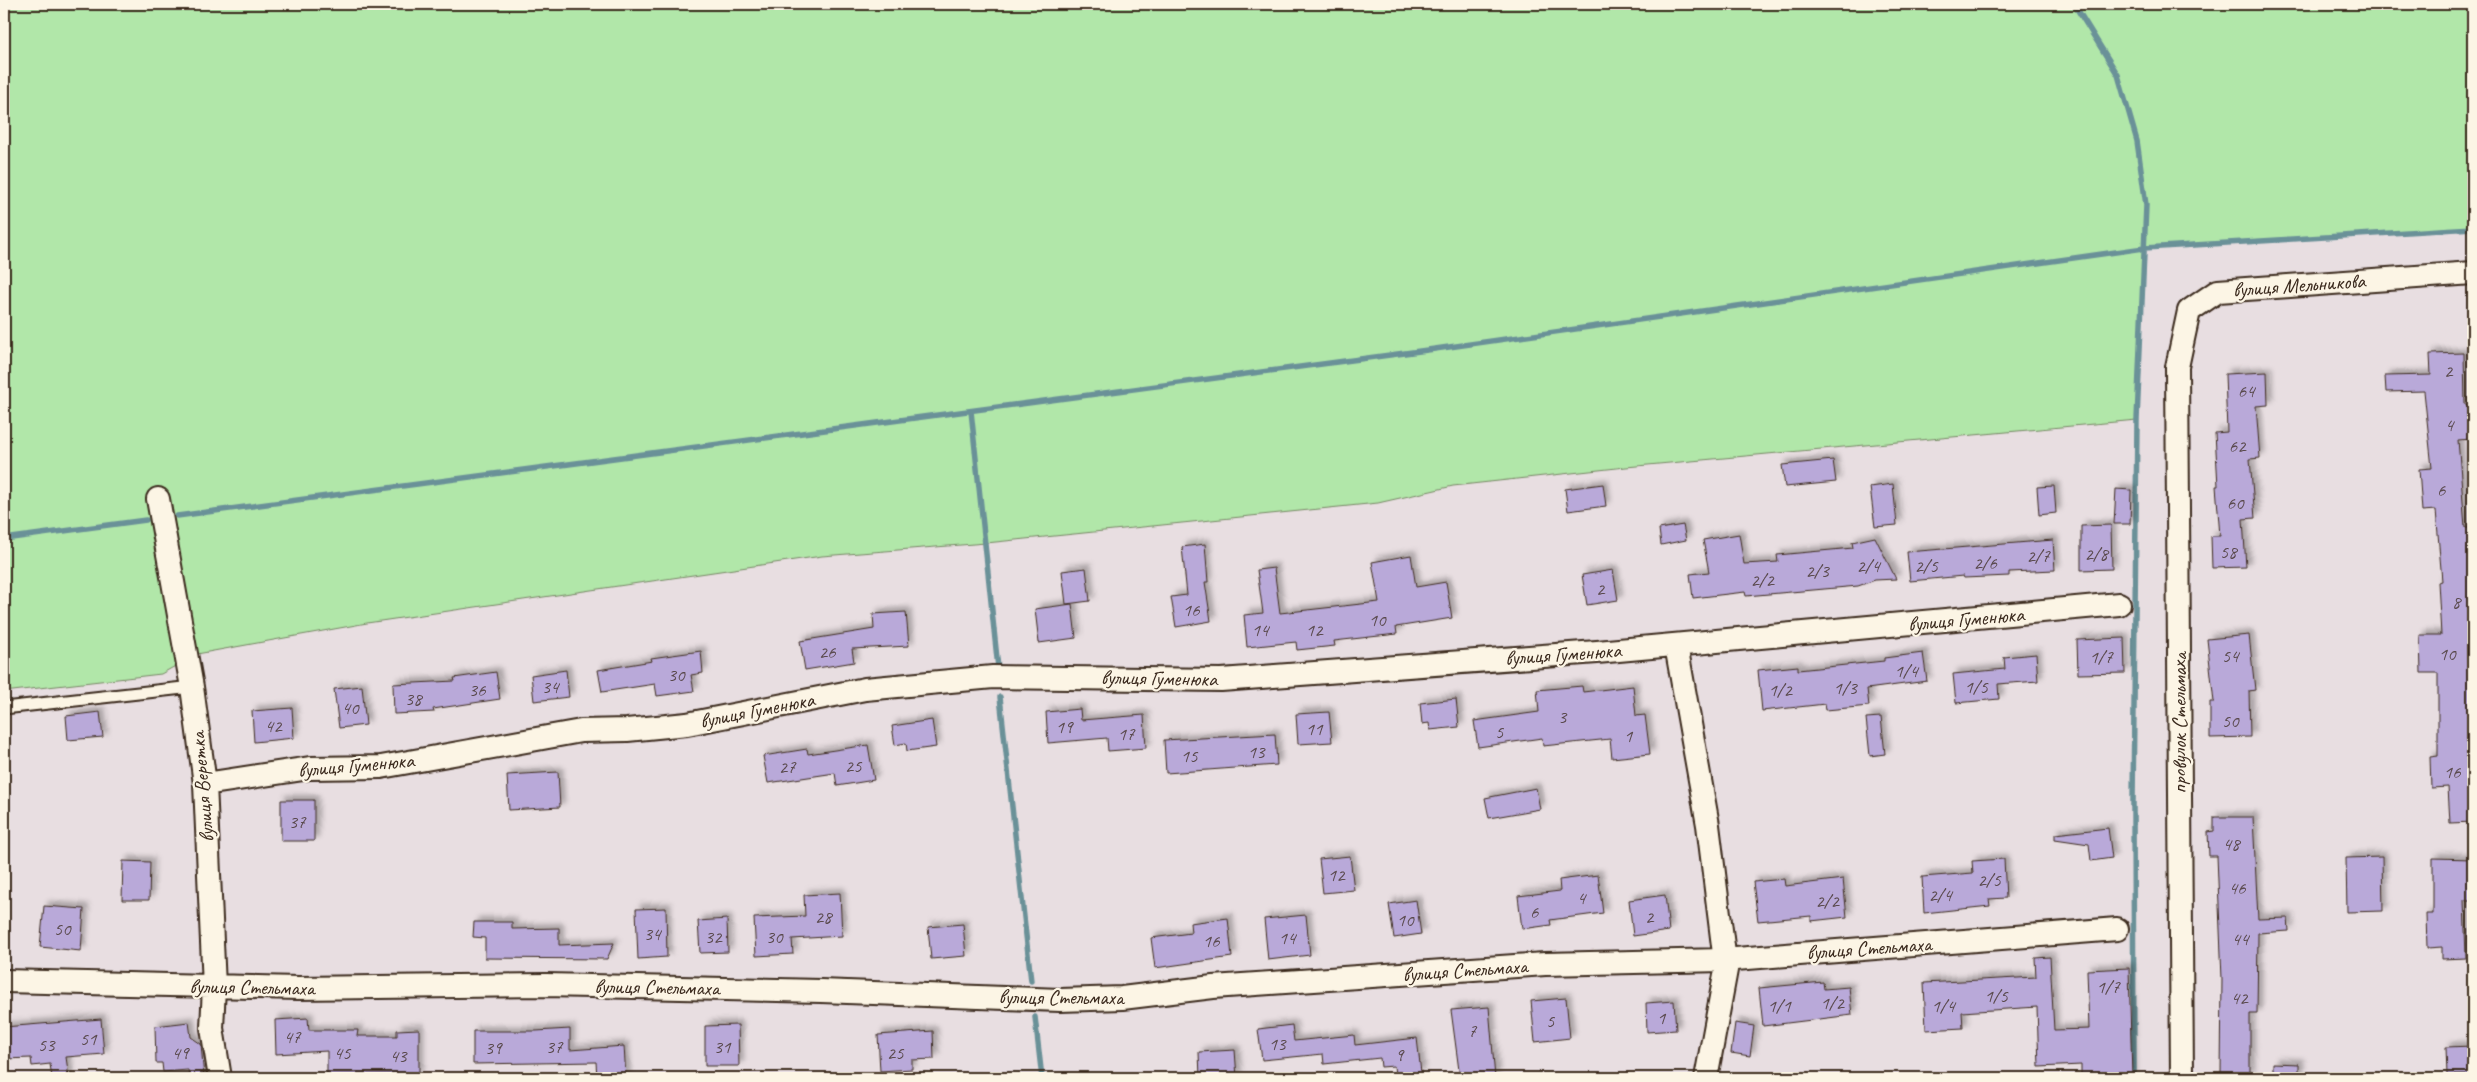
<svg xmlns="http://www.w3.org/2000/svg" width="2477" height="1082" viewBox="0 0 2477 1082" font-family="Caveat,sans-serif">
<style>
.green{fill:#b1e7a9;stroke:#768864}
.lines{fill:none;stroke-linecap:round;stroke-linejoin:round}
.stream{stroke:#6a9198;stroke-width:5.5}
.building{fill:#b9a9d9;stroke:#3b2a1e;filter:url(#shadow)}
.service-casing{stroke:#3b2a1e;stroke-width:15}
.minor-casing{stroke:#3b2a1e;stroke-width:26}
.service{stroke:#fcf5e5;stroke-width:11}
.minor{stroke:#fcf5e5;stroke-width:22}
.labels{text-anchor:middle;stroke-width:4.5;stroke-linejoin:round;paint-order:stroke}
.number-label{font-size:19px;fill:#5a4a4d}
.street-label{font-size:21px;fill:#3b2a1e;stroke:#fcf5e5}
</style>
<defs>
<filter id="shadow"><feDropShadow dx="4.5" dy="-4.5" stdDeviation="2.5" flood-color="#0004"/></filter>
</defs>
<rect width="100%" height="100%" fill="#e8dee1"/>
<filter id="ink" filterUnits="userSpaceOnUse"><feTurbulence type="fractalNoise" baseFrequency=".02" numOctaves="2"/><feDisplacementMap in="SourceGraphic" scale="10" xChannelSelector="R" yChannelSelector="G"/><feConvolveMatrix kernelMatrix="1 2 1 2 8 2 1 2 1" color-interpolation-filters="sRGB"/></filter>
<g filter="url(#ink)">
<path class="green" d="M4,4H2473V228L2144,248L2137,420L1626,467L1453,486L1378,503L986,543L822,556L367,623L197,654L161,674L4,692Z"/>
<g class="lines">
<path class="stream" d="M2074,4L2118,75L2137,141L2146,205L2137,420L2133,803L2134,1078
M971,411L998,668
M177,516L1435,349L2144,248L2473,228
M4,539L146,520
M1000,697L1031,981
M1035,1017L1042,1078"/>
</g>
<path class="building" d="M2464,353L2465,405L2468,404L2472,439L2458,440L2465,527H2473V822L2450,823L2448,787L2431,788L2430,757L2438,756V673H2421L2420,635H2441L2438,582L2442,581L2436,510L2422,511L2419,469L2432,468L2424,391L2386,392L2385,376L2431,375L2430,354Z
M2267,372L2268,405L2256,406L2260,458L2250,459L2255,518L2243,519L2246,567L2212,568L2211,536H2220L2216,486H2218L2215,433L2227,432L2225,374Z
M1833,460L1836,482L1785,487L1782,465Z
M1603,484L1606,506L1568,511L1565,489Z
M1893,484L1897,525L1875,527L1870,487Z
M2054,486L2056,513L2039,515L2037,487Z
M2116,489L2131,490L2130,524H2114Z
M1683,525L1686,540L1661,545L1659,529Z
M2111,525L2112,569L2081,570V526Z
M1739,534L1744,564L1778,562L1777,555L1853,548L1852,542L1875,537L1896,579L1875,580L1858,586L1746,596L1745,592L1693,598L1690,574L1709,572L1703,540Z
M2053,540L2055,570L2009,572V576L1964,578L1963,576L1910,581L1907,552Z
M1205,544L1208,582H1205L1211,621L1176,627L1171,597L1187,595L1182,547Z
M1411,555L1416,587L1446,582L1452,618L1396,627L1397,634L1334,641L1335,646L1297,650L1296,642L1247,647L1244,615L1263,613L1257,570L1274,568L1280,613L1379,602L1372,562Z
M1086,568L1090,601L1066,604L1062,571Z
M1613,570L1618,600L1587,605L1582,575Z
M1072,604L1076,638L1039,643L1035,609Z
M906,612L909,646L852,649L854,662L805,670L800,641L874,629L873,614Z
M2249,635L2255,690L2249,691L2250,737L2210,738V702H2214L2207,639Z
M2124,638L2125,673L2078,674L2077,640Z
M701,651L703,673L691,675L694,691L657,696L655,684L602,692L598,670L652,661L651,658Z
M1923,653L1927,681L1867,689L1869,706L1826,710L1825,704L1762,711L1758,670L1798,666V670L1884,661V658Z
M2036,654L2038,681L1998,684L1999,699L1956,703L1953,674L2005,669L2004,657Z
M566,670L569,697L534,701L531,675Z
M496,672L500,699L433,709L434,712L394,714L393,684L455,681L454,678Z
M362,686L366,725L339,728L334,689Z
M1582,686L1583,692L1633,686L1636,716L1645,715L1650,754L1612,758L1610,739L1543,746L1542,738L1478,747L1474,721L1539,712L1537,690Z
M1456,699L1459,727L1430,730L1429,723L1422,724L1420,703Z
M292,708L294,738L254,742L252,711Z
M1080,709L1081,720L1144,715L1146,748L1108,751L1107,738L1048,743L1046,712Z
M100,712L103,737L68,740L66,716Z
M1329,712L1332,742L1298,744L1296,714Z
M1881,717L1885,754L1870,756L1866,718Z
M932,720L936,747L907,751L906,743L895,745L892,726Z
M1275,734L1277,765L1166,773L1164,740Z
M868,745L874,780L837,786L835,773L768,783L763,756L807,749L808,754Z
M558,772L560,807L509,810L507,775Z
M1536,788L1540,809L1489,818L1485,798Z
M281,800H314V841H281Z
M2214,817H2253L2258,919L2288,918L2289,931L2258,933L2257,1014H2250V1075H2221L2222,979L2217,856H2209L2208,832L2214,831Z
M2108,828L2112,858L2091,861L2089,844L2055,839V834Z
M1350,856L1354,890L1323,893L1319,859Z
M2382,857L2383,911L2347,912L2346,858Z
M2433,858L2473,859V900H2464L2466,958L2442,959V947L2427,948L2426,914H2433Z
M2004,859L2006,898L1989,899L1990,906L1924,913L1922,877L1973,873L1972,861Z
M123,861L150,862L149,900H122Z
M1598,875L1603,913L1550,920L1551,925L1522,929L1518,896L1560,891L1559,880Z
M1784,879L1785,886L1843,879L1847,917L1811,921V916L1758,921L1753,882Z
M840,893L842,936L792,939L793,954L756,956L754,918L805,916L804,895Z
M1665,895L1669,931L1633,936L1629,900Z
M1416,900L1421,934L1394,938L1389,904Z
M44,906L84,909L81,951L40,947Z
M666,908L667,957L638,959L636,909Z
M1306,915L1310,955L1268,960L1264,919Z
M1228,918L1232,957L1155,968L1151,938L1191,933L1190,923Z
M727,919L728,952L700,953L698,921Z
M474,922H512V929L559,928V945L614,943L607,959L485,958V938L473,937Z
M963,924L966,956L931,959L928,927Z
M2050,957L2054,1030L2089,1029L2087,970L2129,968L2132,1078H2081V1065L2039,1067L2037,1007L1962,1012L1963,1028L1926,1030L1924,983L2036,977L2035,958Z
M1823,982L1824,989L1849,987L1852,1015L1763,1026L1759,988Z
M1566,998L1570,1038L1535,1042L1531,1001Z
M1674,1001L1676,1030L1647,1032L1646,1003Z
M1489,1007L1495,1078H1460L1451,1010Z
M308,1018L309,1030H358L357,1036H397V1030L419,1029V1074L327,1075V1051L276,1054L275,1020Z
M101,1019L104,1054L66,1057L69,1078H52L50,1064L32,1066L31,1058L4,1059V1027Z
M189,1022L191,1037L201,1044L204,1078H189L188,1070L163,1072L162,1063H156L155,1026Z
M1735,1023L1754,1026L1750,1056L1731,1053Z
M738,1025L739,1066H705V1026Z
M1292,1025L1294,1041L1354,1035L1355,1045L1417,1038L1421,1073L1395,1075L1394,1066L1381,1067L1380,1058L1324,1064L1323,1054L1262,1060L1258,1029Z
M570,1029V1050L624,1046L626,1078H597L596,1062L473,1064V1031H536Z
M933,1031L934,1059L912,1060V1069L880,1071L878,1035Z
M2473,1046V1075H2447L2446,1047Z
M1235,1050L1237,1078H1200L1199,1052Z
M2273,1063L2299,1064V1078H2273Z"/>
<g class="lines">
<g class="service-casing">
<path id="service" d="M4,708L192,687"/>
</g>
<g class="minor-casing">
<path id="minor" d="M158,499L192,687L205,784L214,987L212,1028L220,1078
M1676,645L1708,825L1726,970L1706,1078
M205,784L310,768L381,767L581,731L627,730L687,724L865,689L993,677L1221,680L1597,652L2119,604
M4,981L298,988L546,985L821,991L1060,1000L1122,998L1213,987L1545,964L1723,960L2117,929
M2182,1078L2177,367L2189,311L2218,291L2473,273"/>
</g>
<use href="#service" class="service"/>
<use href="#minor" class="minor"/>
</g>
</g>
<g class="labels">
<g class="number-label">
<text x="2448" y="377">2</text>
<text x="2246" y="397">64</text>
<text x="2449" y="431">4</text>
<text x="2237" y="452">62</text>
<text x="2441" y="496">6</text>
<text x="2235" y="509">60</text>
<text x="2228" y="558">58</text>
<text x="2096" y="560">2/8</text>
<text x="2038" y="562">2/7</text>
<text x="1985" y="569">2/6</text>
<text x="1868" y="572">2/4</text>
<text x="1926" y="572">2/5</text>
<text x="1817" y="577">2/3</text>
<text x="1762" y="586">2/2</text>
<text x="1600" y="595">2</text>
<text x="2456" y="608">8</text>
<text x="1191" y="616">16</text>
<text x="1377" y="626">10</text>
<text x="1260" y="636">14</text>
<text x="1314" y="636">12</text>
<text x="827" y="658">26</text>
<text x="2447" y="660">10</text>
<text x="2230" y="662">54</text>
<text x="2101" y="663">1/7</text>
<text x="1906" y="677">1/4</text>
<text x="676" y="681">30</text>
<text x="550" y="693">34</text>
<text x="1976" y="693">1/5</text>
<text x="1845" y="694">1/3</text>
<text x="477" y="696">36</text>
<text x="1780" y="696">1/2</text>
<text x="413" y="705">38</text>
<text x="350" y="714">40</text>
<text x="1562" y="723">3</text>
<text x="2230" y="727">50</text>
<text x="273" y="732">42</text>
<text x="1064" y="733">19</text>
<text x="1314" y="735">11</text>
<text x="1499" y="738">5</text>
<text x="1126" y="740">17</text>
<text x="1628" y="742">1</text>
<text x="1256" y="758">13</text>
<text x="1189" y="762">15</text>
<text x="853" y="772">25</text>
<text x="787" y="773">27</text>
<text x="2452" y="778">16</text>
<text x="297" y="828">37</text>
<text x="2231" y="850">48</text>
<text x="1336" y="881">12</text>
<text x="1989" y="886">2/5</text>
<text x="2237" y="894">46</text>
<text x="1940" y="901">2/4</text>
<text x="1581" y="904">4</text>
<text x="1827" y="907">2/2</text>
<text x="1534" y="918">6</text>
<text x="823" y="923">28</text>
<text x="1649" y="923">2</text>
<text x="1405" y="926">10</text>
<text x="62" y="935">50</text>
<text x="652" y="940">34</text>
<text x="713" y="943">32</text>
<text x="774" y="943">30</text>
<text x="1287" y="944">14</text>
<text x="2240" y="945">44</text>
<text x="1211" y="947">16</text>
<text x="2108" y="993">1/7</text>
<text x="1996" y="1002">1/5</text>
<text x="2239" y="1004">42</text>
<text x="1832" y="1009">1/2</text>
<text x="1779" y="1012">1/1</text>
<text x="1943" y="1012">1/4</text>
<text x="1661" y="1024">1</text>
<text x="1550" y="1027">5</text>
<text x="1472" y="1037">7</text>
<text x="292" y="1043">47</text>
<text x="88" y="1045">51</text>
<text x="1277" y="1050">13</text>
<text x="46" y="1051">53</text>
<text x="554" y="1053">37</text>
<text x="722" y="1053">31</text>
<text x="493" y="1054">39</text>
<text x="180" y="1059">49</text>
<text x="342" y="1059">45</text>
<text x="895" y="1059">25</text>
<text x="1399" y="1061">9</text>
<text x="398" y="1062">43</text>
</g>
<g class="street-label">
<text transform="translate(2299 285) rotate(-4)" y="7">вулиця Мельникова</text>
<text transform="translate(1966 619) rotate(-5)" y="7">вулиця Гуменюка</text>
<text transform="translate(1563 654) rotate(-4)" y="7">вулиця Гуменюка</text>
<text transform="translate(1159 678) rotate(1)" y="7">вулиця Гуменюка</text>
<text transform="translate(757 710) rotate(-11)" y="7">вулиця Гуменюка</text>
<text transform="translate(2179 723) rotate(-90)" y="7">провулок Стельмаха</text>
<text transform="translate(356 765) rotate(-5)" y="7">вулиця Гуменюка</text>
<text transform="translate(202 787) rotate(-95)" y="7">вулиця Веретка</text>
<text transform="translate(1869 948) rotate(-4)" y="7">вулиця Стельмаха</text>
<text transform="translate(1465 970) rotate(-4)" y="7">вулиця Стельмаха</text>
<text transform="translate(252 987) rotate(1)" y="7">вулиця Стельмаха</text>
<text transform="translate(657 987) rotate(1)" y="7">вулиця Стельмаха</text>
<text x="1061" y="1004">вулиця Стельмаха</text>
</g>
</g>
<rect width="2477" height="1082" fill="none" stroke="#fcf5e5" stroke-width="20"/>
<rect x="10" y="10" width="2457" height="1062" fill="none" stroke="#3b2a1e" stroke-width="2" filter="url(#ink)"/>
</svg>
